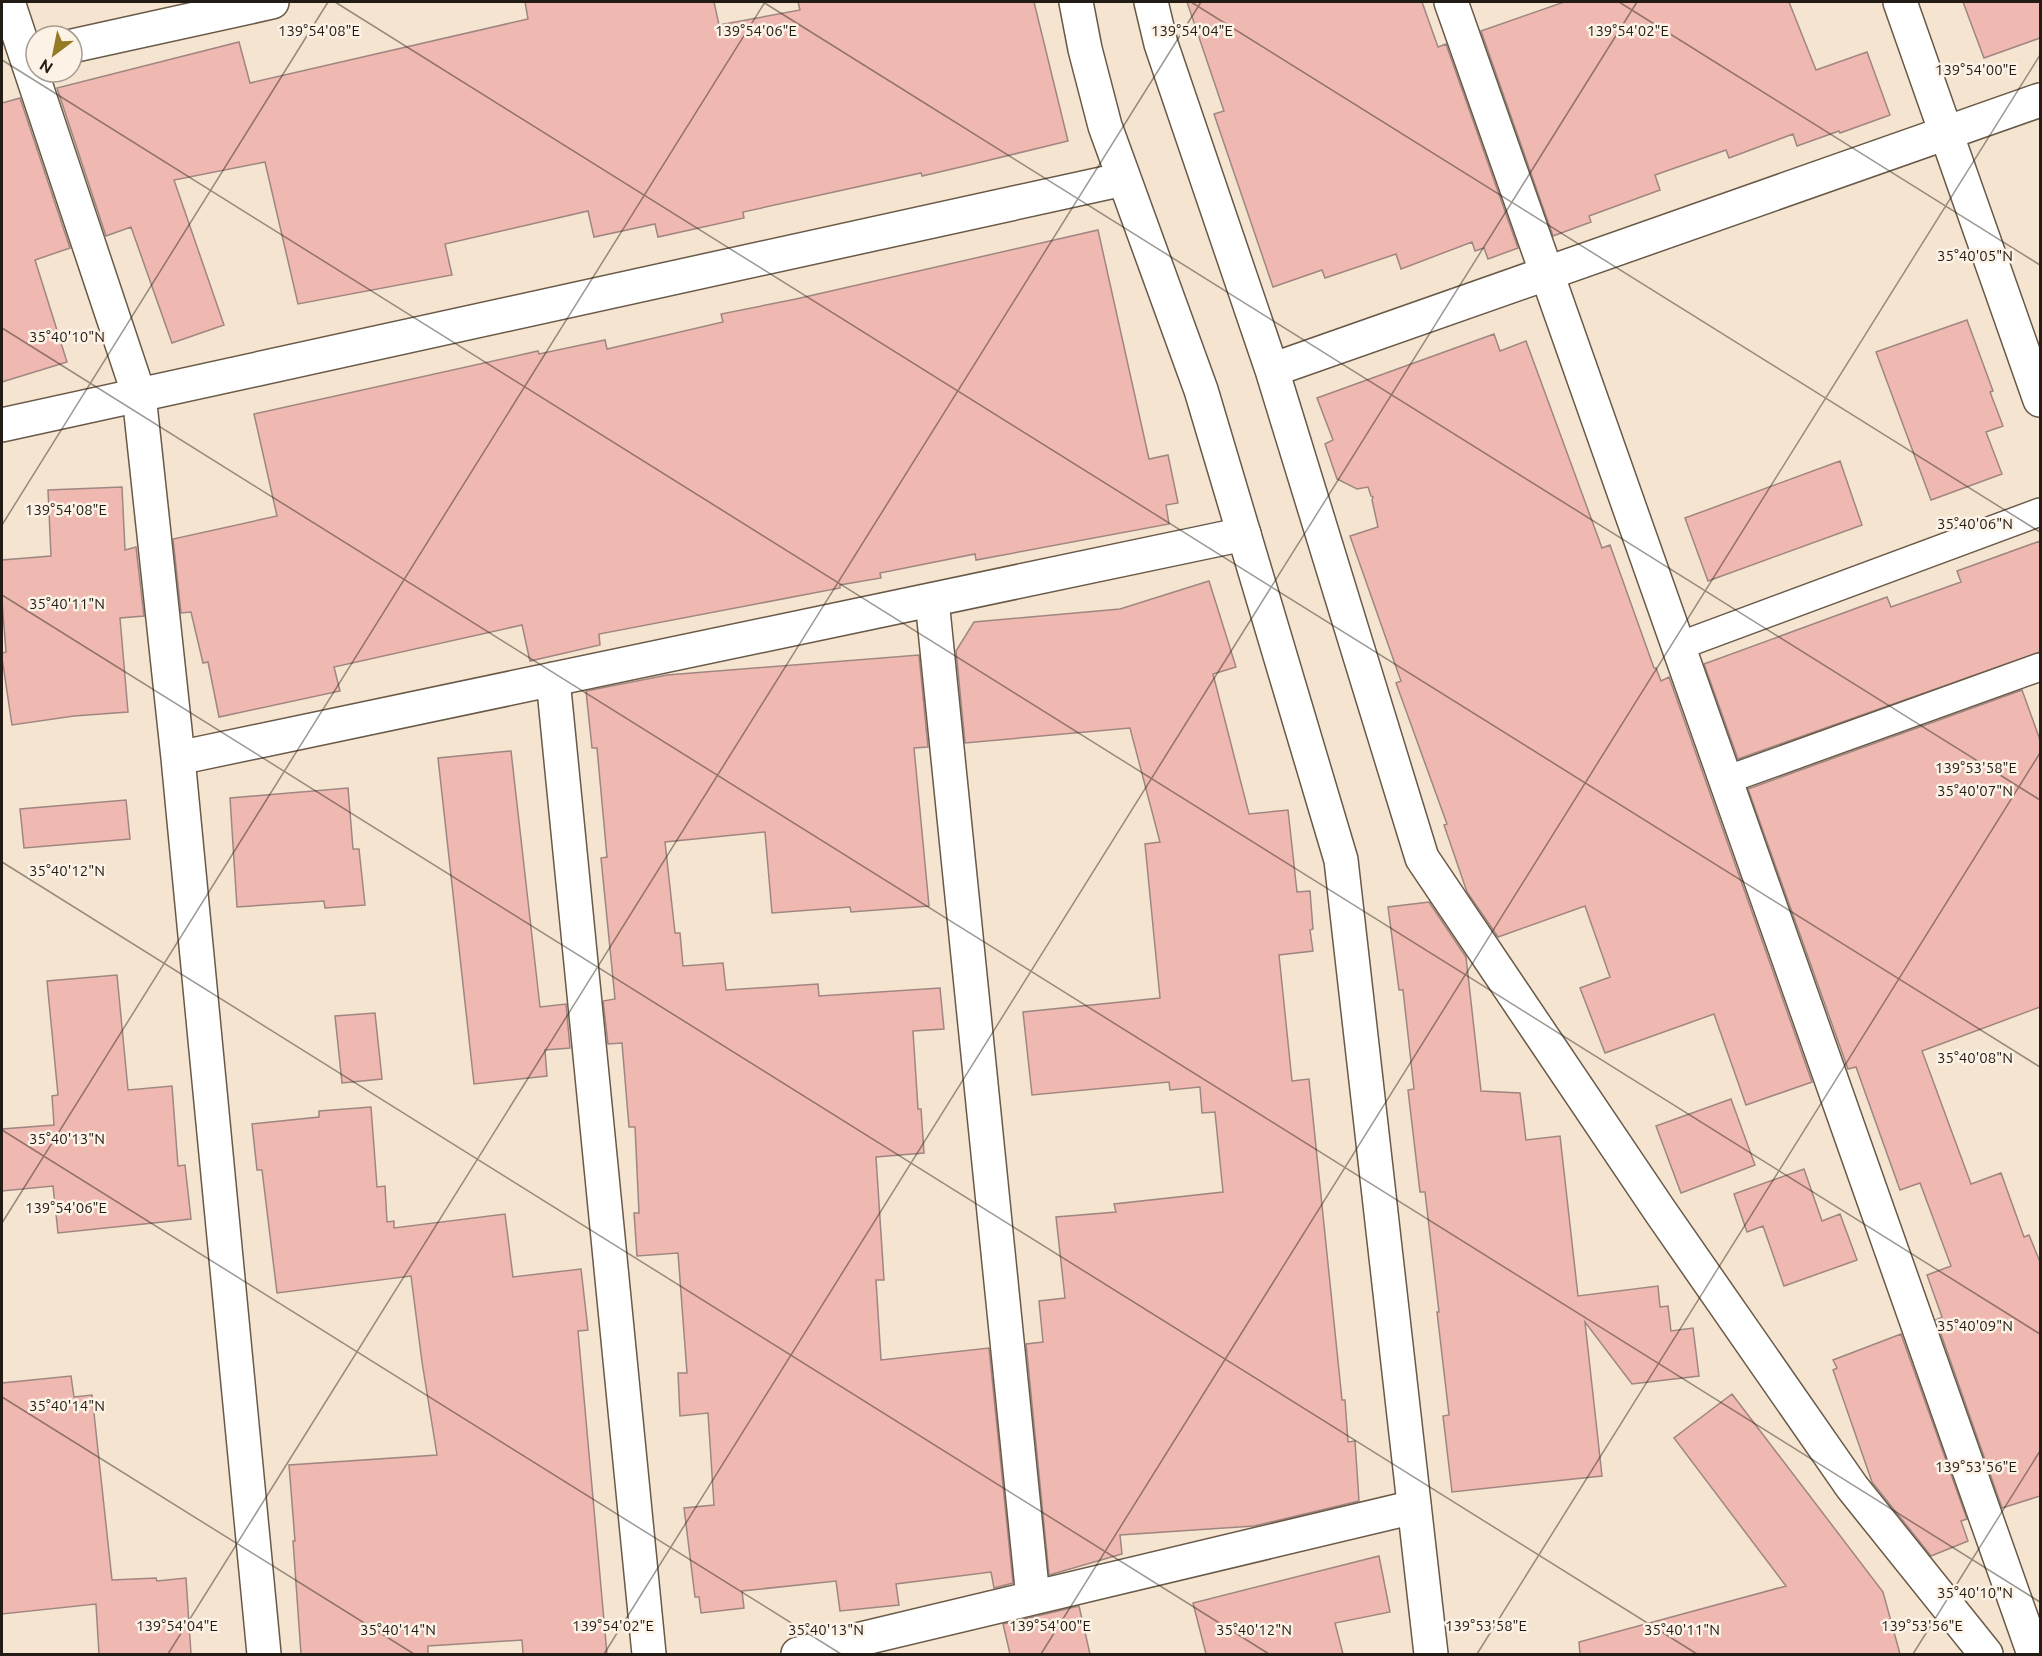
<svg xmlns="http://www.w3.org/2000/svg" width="2042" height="1656" viewBox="0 0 2042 1656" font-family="Ubuntu,sans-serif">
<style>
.building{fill:#efb8b0;stroke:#a08682;stroke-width:1.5}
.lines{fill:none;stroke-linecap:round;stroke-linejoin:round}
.service-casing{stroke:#695a48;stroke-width:30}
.pedestrian-casing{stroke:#695a48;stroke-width:36}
.minor-casing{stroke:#695a48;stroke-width:36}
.tertiary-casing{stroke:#695a48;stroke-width:36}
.service{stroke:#fff;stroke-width:27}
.pedestrian{stroke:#fff;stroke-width:33}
.minor{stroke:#fff;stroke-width:33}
.tertiary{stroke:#fff;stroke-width:33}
.ticks{fill:none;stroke:#231c15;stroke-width:1.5;stroke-opacity:0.45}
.ticks-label{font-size:15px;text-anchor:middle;fill:#231c15;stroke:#fdf2e6;stroke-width:5;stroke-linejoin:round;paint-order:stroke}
</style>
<rect width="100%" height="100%" fill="#f5e4cf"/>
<path class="building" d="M525,2H714L719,25L800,10L798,2H1034L1068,141L965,166L922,176L921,173L743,212L744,218L658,237L655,224L594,237L588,211L445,244L452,275L298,304L265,162L174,180L224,325L172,343L131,227L106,236L57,88L239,42L250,83L528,19Z
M1187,2H1422L1438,47L1446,44L1518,248L1488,259L1484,248L1475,251L1472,242L1401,269L1396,254L1325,278L1322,270L1273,287L1214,114L1224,111Z
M1564,2H1789L1816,70L1867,52L1890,115L1840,133L1839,131L1797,146L1793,134L1729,158L1726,150L1655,175L1660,190L1589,216L1591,222L1553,236L1481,31Z
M1963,2H2040V38L1984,58Z
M20,98L70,248L35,260L67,362L2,382V103Z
M1098,230L1149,459L1168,455L1178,503L1166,505L1169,524L976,560L975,554L880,573L881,578L840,585V588L599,634L600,645L530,661L522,625L334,667L340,691L219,717L208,662L203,663L191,612L181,613L173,539L277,516L254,414L538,351L539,354L605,340L607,349L723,322L721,314L796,299Z
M1967,320L1993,391L1990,392L2003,426L1986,432L2002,474L1931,500L1876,352Z
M1494,334L1500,351L1526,341L1602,548L1610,545L1654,668H1656L1661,681L1669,677L1812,1082L1746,1105L1714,1014L1605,1053L1580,988L1610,977L1585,906L1498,937L1467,892L1444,825L1447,824L1396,683L1401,681L1350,536L1378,527L1372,500L1373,497L1371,496L1368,487L1357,489L1337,479L1325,444L1333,440L1317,398Z
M1840,461L1862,525L1708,581L1685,518Z
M122,487L125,550L136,547L144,616L120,618L128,712L74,716L12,725L2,658V653L6,652L2,601V560L51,556L48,490Z
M2040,541V652L1738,759L1704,664L1887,597L1891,607L1961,582L1957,571Z
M1209,581L1236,667L1213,674L1249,814L1288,810L1297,892L1310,891L1313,929L1310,930L1313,951L1279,955L1292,1081L1309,1079L1342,1400H1345L1348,1442L1355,1441L1359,1501L1254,1526L1120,1535L1122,1554L1049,1575L1026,1344L1043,1342L1039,1301L1065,1298L1056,1217L1116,1212L1114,1204L1223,1192L1215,1112L1202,1113L1200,1087L1170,1090L1169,1082L1032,1095L1023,1012L1160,998L1145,844L1160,842L1130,728L965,743L956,651L974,622L1120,609Z
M919,655L928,747L914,748L929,906L851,912L850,907L772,913L765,832L665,842L675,933H680L683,966L723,963L726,990L818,984L819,996L940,988L944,1029L913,1031L918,1109H921L924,1153L876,1157L884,1280H876L881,1360L989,1348L1013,1583L994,1588L991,1572L896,1584L899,1605L840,1611L836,1581L742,1591L744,1608L701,1613L699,1597H695L684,1508L714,1505L708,1413L680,1416L678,1373H687L678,1253L637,1256L634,1213H639L635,1127H629L622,1043L608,1044L603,1001L615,999L601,858L607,857L597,748H592L586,691L667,675Z
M2022,690L2040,740V1007L1922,1051L1971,1184L2001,1173L2024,1237L2029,1235L2040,1262V1496L2002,1508L1936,1320L1942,1317L1927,1275L1951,1266L1920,1183L1900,1190L1856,1067L1848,1069L1748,789Z
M511,751L540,1007L566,1004L570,1048L545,1050L547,1076L474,1084L438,758Z
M348,788L353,849H359L365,905L325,908L324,901L237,907L230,798Z
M126,800L130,839L24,848L20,809Z
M1429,902L1466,957L1481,1091L1520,1093L1526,1140L1560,1136L1578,1296L1658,1286L1660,1307L1668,1306L1671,1331L1693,1328L1699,1376L1632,1384L1585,1322L1602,1476L1452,1492L1443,1416L1449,1415L1437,1312H1439L1425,1192H1420L1408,1090L1414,1089L1403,990H1399L1388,907Z
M117,975L128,1090L172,1086L178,1166L185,1165L191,1219L58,1233L53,1186L2,1191V1129L54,1125L52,1096L58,1095L47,981Z
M375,1013L382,1079L342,1083L335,1016Z
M1731,1099L1755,1165L1681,1193L1656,1126Z
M371,1107L377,1187L385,1186L387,1222L394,1221V1228L505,1214L513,1277L581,1269L588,1330L578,1331L607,1654H523L522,1640L428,1646V1654H301L293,1541H295L289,1465L437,1455L422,1362L411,1276L277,1293L262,1170H257L252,1124L319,1117V1111Z
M1804,1169L1822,1221L1840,1214L1857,1260L1784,1286L1763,1226L1747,1232L1734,1194Z
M1901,1334L1967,1519L1961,1521L1968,1541L1931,1556L1872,1482L1833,1370L1837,1368L1833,1360Z
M71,1376L74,1397L92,1395L112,1580L156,1578L157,1581L186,1578L191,1654H99L96,1604L2,1614V1383Z
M1732,1394L1883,1592L1900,1654H1580L1579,1642L1786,1586L1674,1438Z
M1379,1556L1390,1612L1335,1623L1343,1654H1206L1193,1603Z
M1079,1606L1090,1654H1010L1003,1624Z"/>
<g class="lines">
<g class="service-casing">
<path id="service" d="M1679,646L2040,512
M1726,780L2040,667"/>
</g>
<g class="pedestrian-casing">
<path id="pedestrian" d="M1451,2L2034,1654"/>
</g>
<g class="minor-casing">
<path id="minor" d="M8,2L139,395L178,758L264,1654
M1151,2L1161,44L1272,370L1422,858L1660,1211L1852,1487L1986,1654
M72,46L272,2
M1272,370L2040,100
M932,600L1033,1598
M553,679L649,1654
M178,758L1244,534
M798,1654L1414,1507"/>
</g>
<g class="tertiary-casing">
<path id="tertiary" d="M1076,2L1085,49L1105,126L1201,390L1341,860L1431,1654
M1900,2L2040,400
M2,425L1124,179"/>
</g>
<use href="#service" class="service"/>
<use href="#pedestrian" class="pedestrian"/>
<use href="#minor" class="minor"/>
<use href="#tertiary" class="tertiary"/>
</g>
<path class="ticks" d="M335,2L2040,1067M763,2L2040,800M1191,2L2040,532M1619,2L2040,265M2,60L2040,1334M2,328L2040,1602M2,525L328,2M2,595L1697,1654M2,862L1269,1654M2,1130L841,1654M2,1223L765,2M2,1397L414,1654M168,1654L1201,2M604,1654L1637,2M1041,1654L2040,55M1477,1654L2040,753M1913,1654L2040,1451"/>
<g class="ticks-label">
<text x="319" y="36">139°54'08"E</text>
<text x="756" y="36">139°54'06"E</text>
<text x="1192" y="36">139°54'04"E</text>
<text x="1628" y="36">139°54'02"E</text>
<text x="1976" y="75">139°54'00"E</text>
<text x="1975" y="261">35°40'05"N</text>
<text x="67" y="342">35°40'10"N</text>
<text x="66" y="515">139°54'08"E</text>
<text x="1975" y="529">35°40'06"N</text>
<text x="67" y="609">35°40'11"N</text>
<text x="1976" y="773">139°53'58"E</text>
<text x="1975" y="796">35°40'07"N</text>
<text x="67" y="876">35°40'12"N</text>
<text x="1975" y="1063">35°40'08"N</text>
<text x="67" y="1144">35°40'13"N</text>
<text x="66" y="1213">139°54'06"E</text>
<text x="1975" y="1331">35°40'09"N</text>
<text x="67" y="1411">35°40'14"N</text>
<text x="1976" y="1472">139°53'56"E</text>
<text x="1975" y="1598">35°40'10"N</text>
<text x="177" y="1631">139°54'04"E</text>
<text x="613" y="1631">139°54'02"E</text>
<text x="1050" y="1631">139°54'00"E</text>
<text x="1486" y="1631">139°53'58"E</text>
<text x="1922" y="1631">139°53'56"E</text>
<text x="398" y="1635">35°40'14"N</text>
<text x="826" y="1635">35°40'13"N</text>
<text x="1254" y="1635">35°40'12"N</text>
<text x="1682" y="1635">35°40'11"N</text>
</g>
<rect width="2042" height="1656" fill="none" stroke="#231c15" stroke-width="6"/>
<g transform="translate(54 54) rotate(212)"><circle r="28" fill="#fdf2e6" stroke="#a69c92" stroke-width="1.5"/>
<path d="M0-4.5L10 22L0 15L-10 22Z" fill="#947c24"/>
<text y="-9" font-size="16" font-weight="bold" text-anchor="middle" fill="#231c15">N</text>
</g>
</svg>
